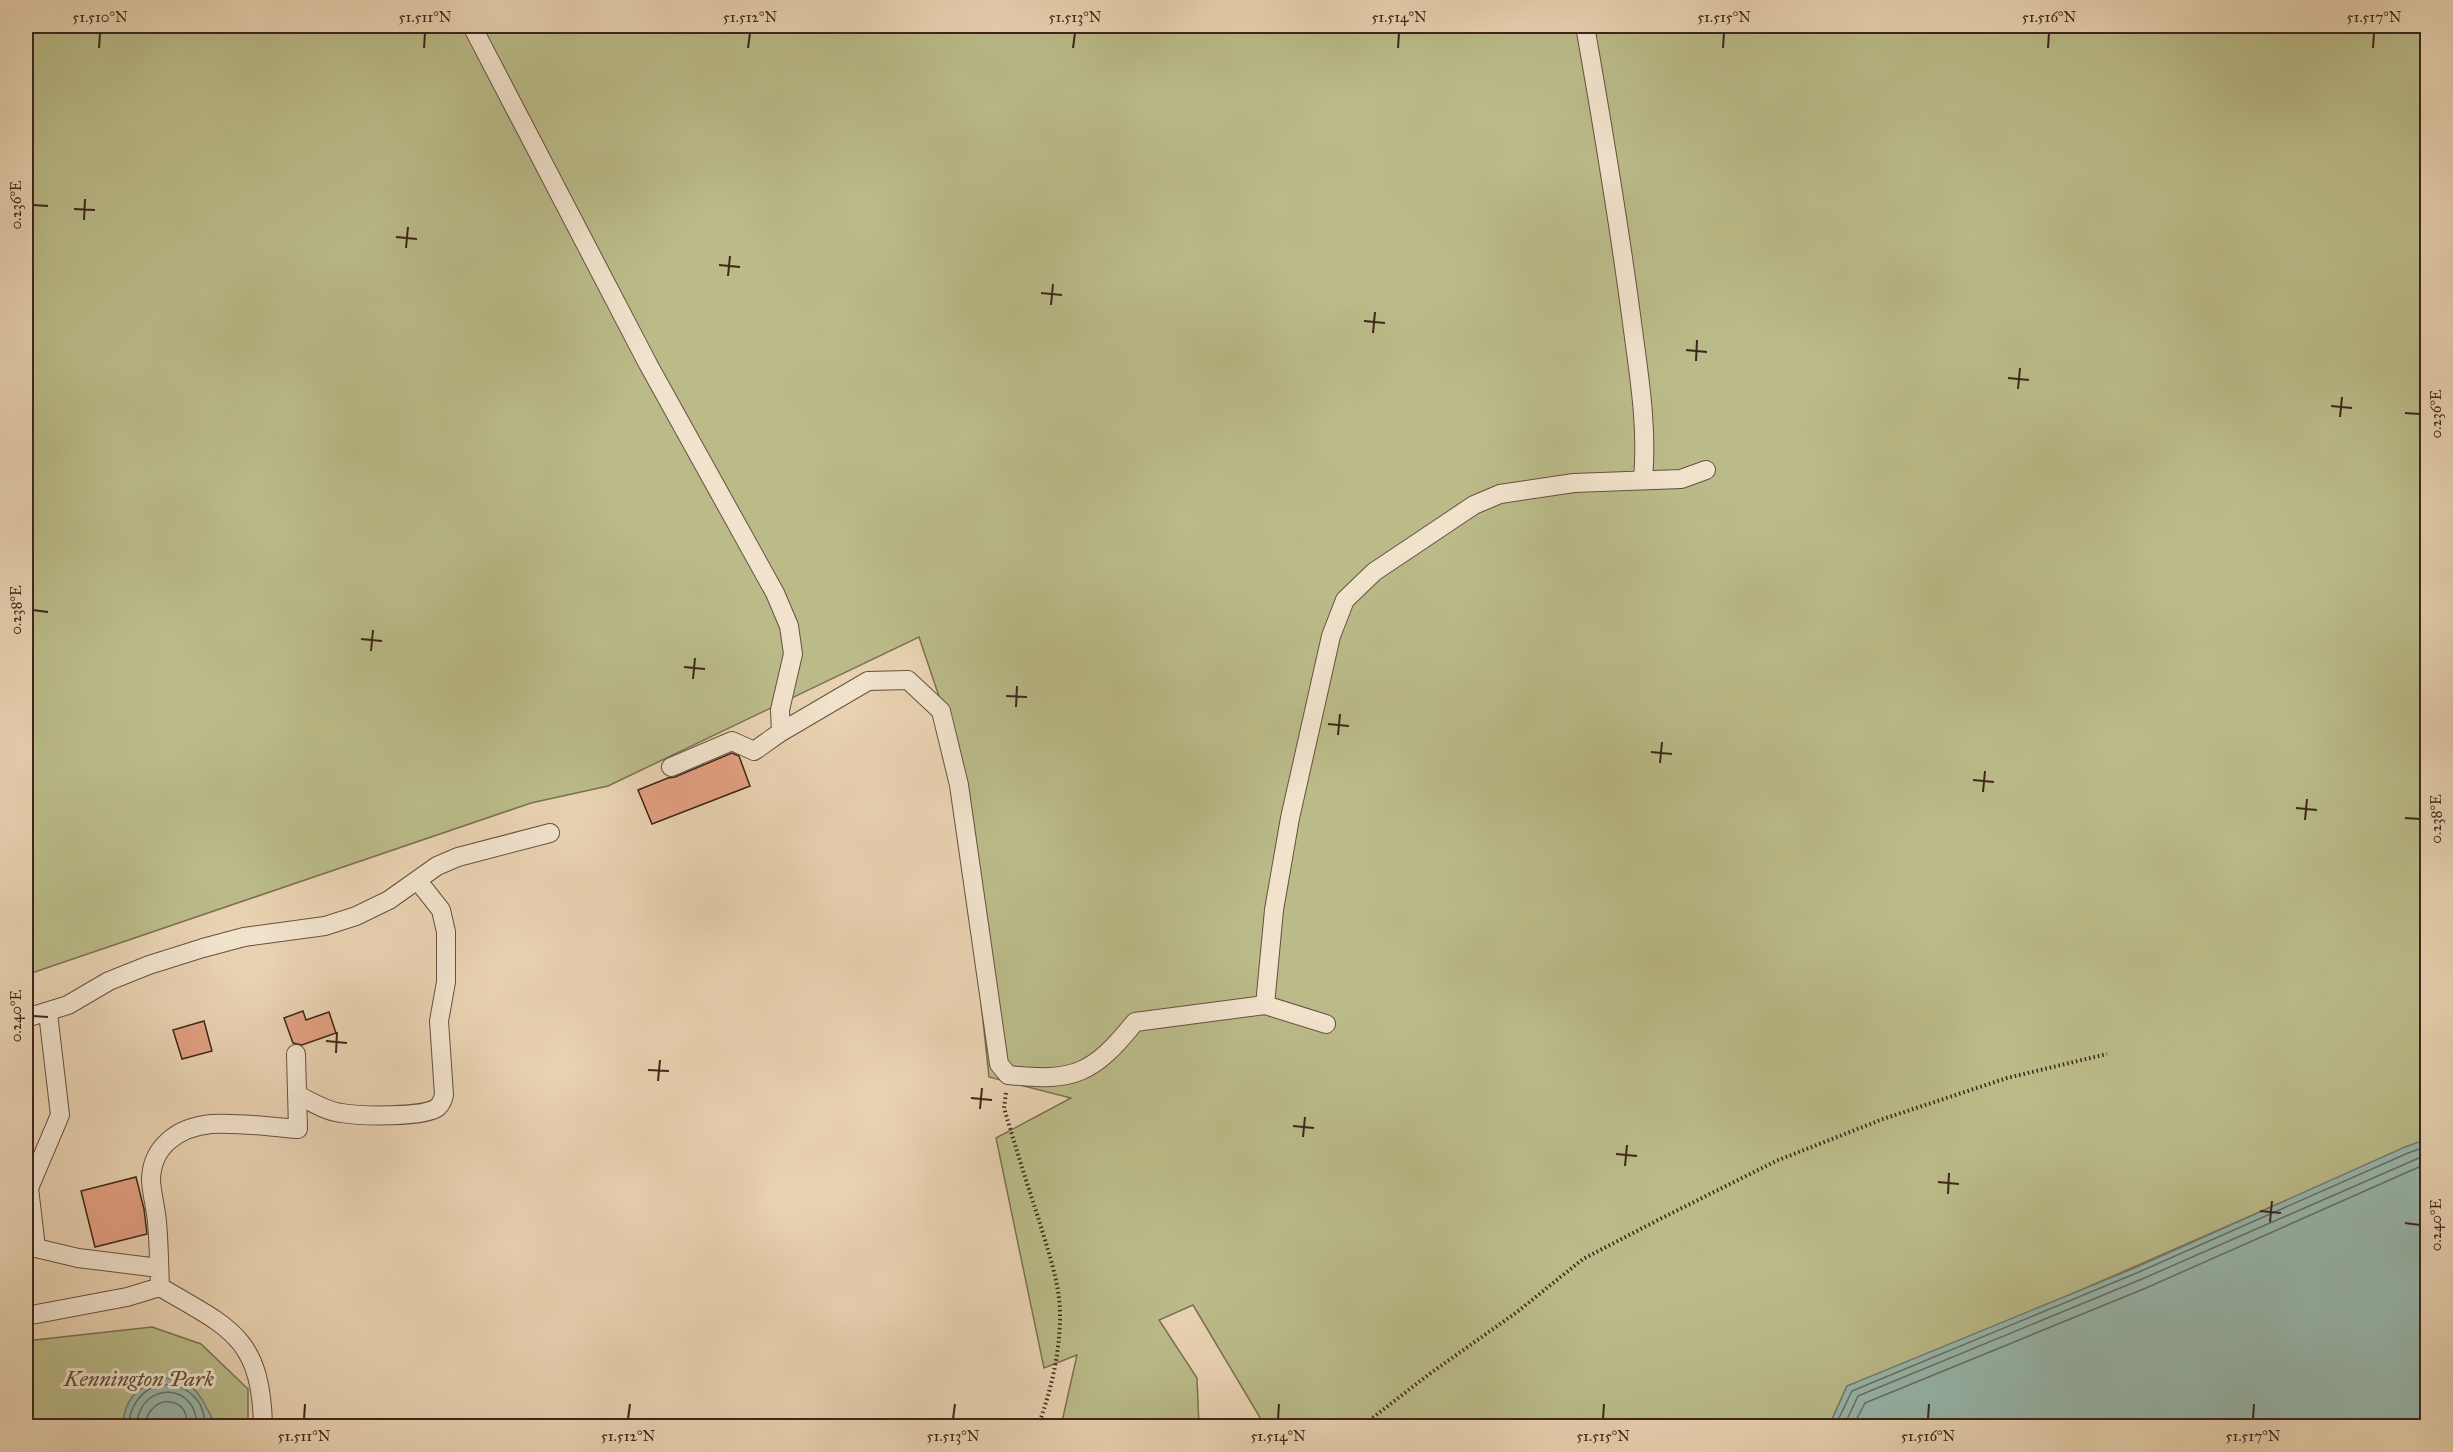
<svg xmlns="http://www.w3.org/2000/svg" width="2453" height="1452" viewBox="0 0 2453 1452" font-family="'IM FELL Great Primer',serif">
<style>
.green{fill:#babb89;stroke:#7c7051;stroke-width:1.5}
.water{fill:#97b7ad;stroke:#737d72;stroke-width:1.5}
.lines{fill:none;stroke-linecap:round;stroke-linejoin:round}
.shore{stroke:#6a6e63;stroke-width:1.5}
.building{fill:#e3a082;stroke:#3d2519;stroke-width:1.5}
.minor-casing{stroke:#68503f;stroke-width:20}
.path{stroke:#3d2519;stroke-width:4;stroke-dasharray:1.5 3;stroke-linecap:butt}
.minor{stroke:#f1e2cc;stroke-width:18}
.ticks{fill:none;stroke:#3d2519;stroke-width:2}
.labels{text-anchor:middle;stroke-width:6;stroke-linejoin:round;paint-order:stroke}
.park-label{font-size:22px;font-style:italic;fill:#5c4a35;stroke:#f1e2cc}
.neatline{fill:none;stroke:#3d2519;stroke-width:2}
.ticks-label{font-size:15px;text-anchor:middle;fill:#3d2519}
</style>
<rect width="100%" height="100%" fill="#e9d2b1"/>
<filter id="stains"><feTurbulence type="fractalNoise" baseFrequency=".00333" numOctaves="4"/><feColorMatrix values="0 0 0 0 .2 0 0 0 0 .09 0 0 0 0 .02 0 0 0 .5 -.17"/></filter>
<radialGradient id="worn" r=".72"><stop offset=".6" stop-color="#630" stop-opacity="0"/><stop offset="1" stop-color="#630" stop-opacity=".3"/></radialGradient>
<path class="green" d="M26,26H2427V1139L1955,1345L1847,1386L1829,1426H1265L1193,1305L1159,1320L1197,1378L1199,1426H1061L1077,1355L1044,1368L996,1138L1071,1098L989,1077L953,738L919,637L608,786L531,803L26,975Z
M152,1327L201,1344L248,1389V1426H26V1341Z"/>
<path class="water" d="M2427,1139V1426H1829L1847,1386L2137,1267L2405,1147Z
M161,1377C195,1383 196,1388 212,1418L209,1426H122C126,1397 135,1390 161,1377Z"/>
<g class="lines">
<path class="shore" d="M128,1426C137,1362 209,1381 204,1426
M136,1426C142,1377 199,1385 196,1426
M145,1426C149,1393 189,1394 187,1426
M1835,1426L1852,1391L2139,1272L2408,1153L2428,1146
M1844,1426L1858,1396L2142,1279L2428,1154
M1853,1426L1865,1403L2146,1288L2428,1163"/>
</g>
<path class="building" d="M732,753L739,756L750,786L652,824L638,790L668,778L675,777Z
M303,1011L306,1020L329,1012L336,1033L302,1045L293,1043L284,1018Z
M204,1021L212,1051L182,1059L173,1030Z
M136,1177L144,1209L147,1234L95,1247L81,1191Z"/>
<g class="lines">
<g class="minor-casing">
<path id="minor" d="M472,26L648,364L775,593L789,626L793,654L780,710L781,732
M1585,26C1602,122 1618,218 1631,315C1638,370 1648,424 1643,479
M671,767L732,741L754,751L781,732L868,681L908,680L941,711L959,785L999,1064L1008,1075C1075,1082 1093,1074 1135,1022L1265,1005L1326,1024
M1265,1005L1274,910L1290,818L1331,636L1345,600L1374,572L1474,505L1500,494L1574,483L1681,479L1706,470
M26,1018L68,1005L109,981L149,965L203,948L244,937L325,926L356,916L389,900L437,866L458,857L550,833
M298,1095C311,1102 326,1111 341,1113C359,1116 425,1118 438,1107C441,1104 443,1099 444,1095L439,1021L446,982V932L441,910L418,881
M26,1248H36L78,1258L159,1268
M36,1248L29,1188L60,1115L48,1013
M160,1287C159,1265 159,1244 157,1222C156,1209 152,1195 151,1181C151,1146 179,1127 211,1124C239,1122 270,1127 298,1129L296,1054
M26,1316L127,1297L160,1287C230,1328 261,1337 263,1426"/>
</g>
<path class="path" d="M1006,1093L1004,1108C1015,1145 1026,1181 1038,1217C1047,1248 1060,1282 1060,1315C1060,1353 1051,1391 1038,1426
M1362,1426L1428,1375L1517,1312L1583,1259L1660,1219L1776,1161L1883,1119L2007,1078L2107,1054"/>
<use href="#minor" class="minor"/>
</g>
<path class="ticks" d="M99,48L100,33M424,48L425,33M748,48L750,33M1073,48L1075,33M1398,48L1399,33M1723,48L1724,33M2048,48L2049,33M2373,48L2374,33M33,205L48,206M74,209L95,210M84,220L85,199M396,237L417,239M406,248L408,227M719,265L740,267M728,276L730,256M1041,293L1062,295M1051,305L1053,284M1364,321L1385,323M1373,333L1375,312M1686,350L1707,352M1696,361L1697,340M2008,378L2029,380M2018,389L2020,368M2331,406L2352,408M2405,413L2420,414M2340,417L2342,397M33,610L48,612M361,639L382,641M371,651L373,630M684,667L705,669M693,679L695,658M1006,696L1027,697M1016,707L1017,686M1328,724L1349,726M1338,735L1340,714M1651,752L1672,754M1660,763L1662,742M1973,780L1994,782M1983,792L1985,771M2296,808L2317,810M2405,818L2420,819M2305,820L2307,799M33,1016L48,1017M326,1041L347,1043M336,1053L337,1032M648,1070L669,1071M658,1081L660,1060M971,1098L992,1100M980,1109L982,1088M1293,1126L1314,1128M1303,1137L1305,1117M1616,1154L1637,1156M1625,1166L1627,1145M1938,1182L1959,1184M1948,1194L1949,1173M2260,1211L2281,1213M2270,1222L2272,1201M2405,1223L2420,1225M304,1419L305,1404M628,1419L630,1404M953,1419L955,1404M1278,1419L1279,1404M1603,1419L1604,1404M1928,1419L1929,1404M2253,1419L2254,1404"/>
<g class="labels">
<g class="park-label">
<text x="139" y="1386">Kennington Park</text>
</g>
</g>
<rect width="2453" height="1452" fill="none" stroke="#e9d2b1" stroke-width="66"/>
<rect x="33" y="33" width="2387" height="1386" class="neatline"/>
<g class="ticks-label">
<text x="100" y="22">51.510°N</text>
<text x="425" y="22">51.511°N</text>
<text x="750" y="22">51.512°N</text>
<text x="1075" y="22">51.513°N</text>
<text x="1399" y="22">51.514°N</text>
<text x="1724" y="22">51.515°N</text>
<text x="2049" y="22">51.516°N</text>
<text x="2374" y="22">51.517°N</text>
<text transform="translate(16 205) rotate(-90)" y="5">0.236°E</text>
<text transform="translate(2436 414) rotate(-90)" y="5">0.236°E</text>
<text transform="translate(16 610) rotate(-90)" y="5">0.238°E</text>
<text transform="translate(2436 819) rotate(-90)" y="5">0.238°E</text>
<text transform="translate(16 1016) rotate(-90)" y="5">0.240°E</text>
<text transform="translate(2436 1225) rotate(-90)" y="5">0.240°E</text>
<text x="304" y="1441">51.511°N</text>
<text x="628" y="1441">51.512°N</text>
<text x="953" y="1441">51.513°N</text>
<text x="1278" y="1441">51.514°N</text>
<text x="1603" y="1441">51.515°N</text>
<text x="1928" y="1441">51.516°N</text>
<text x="2253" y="1441">51.517°N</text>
</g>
<rect width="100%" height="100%" filter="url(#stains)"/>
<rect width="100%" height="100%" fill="url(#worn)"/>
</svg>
